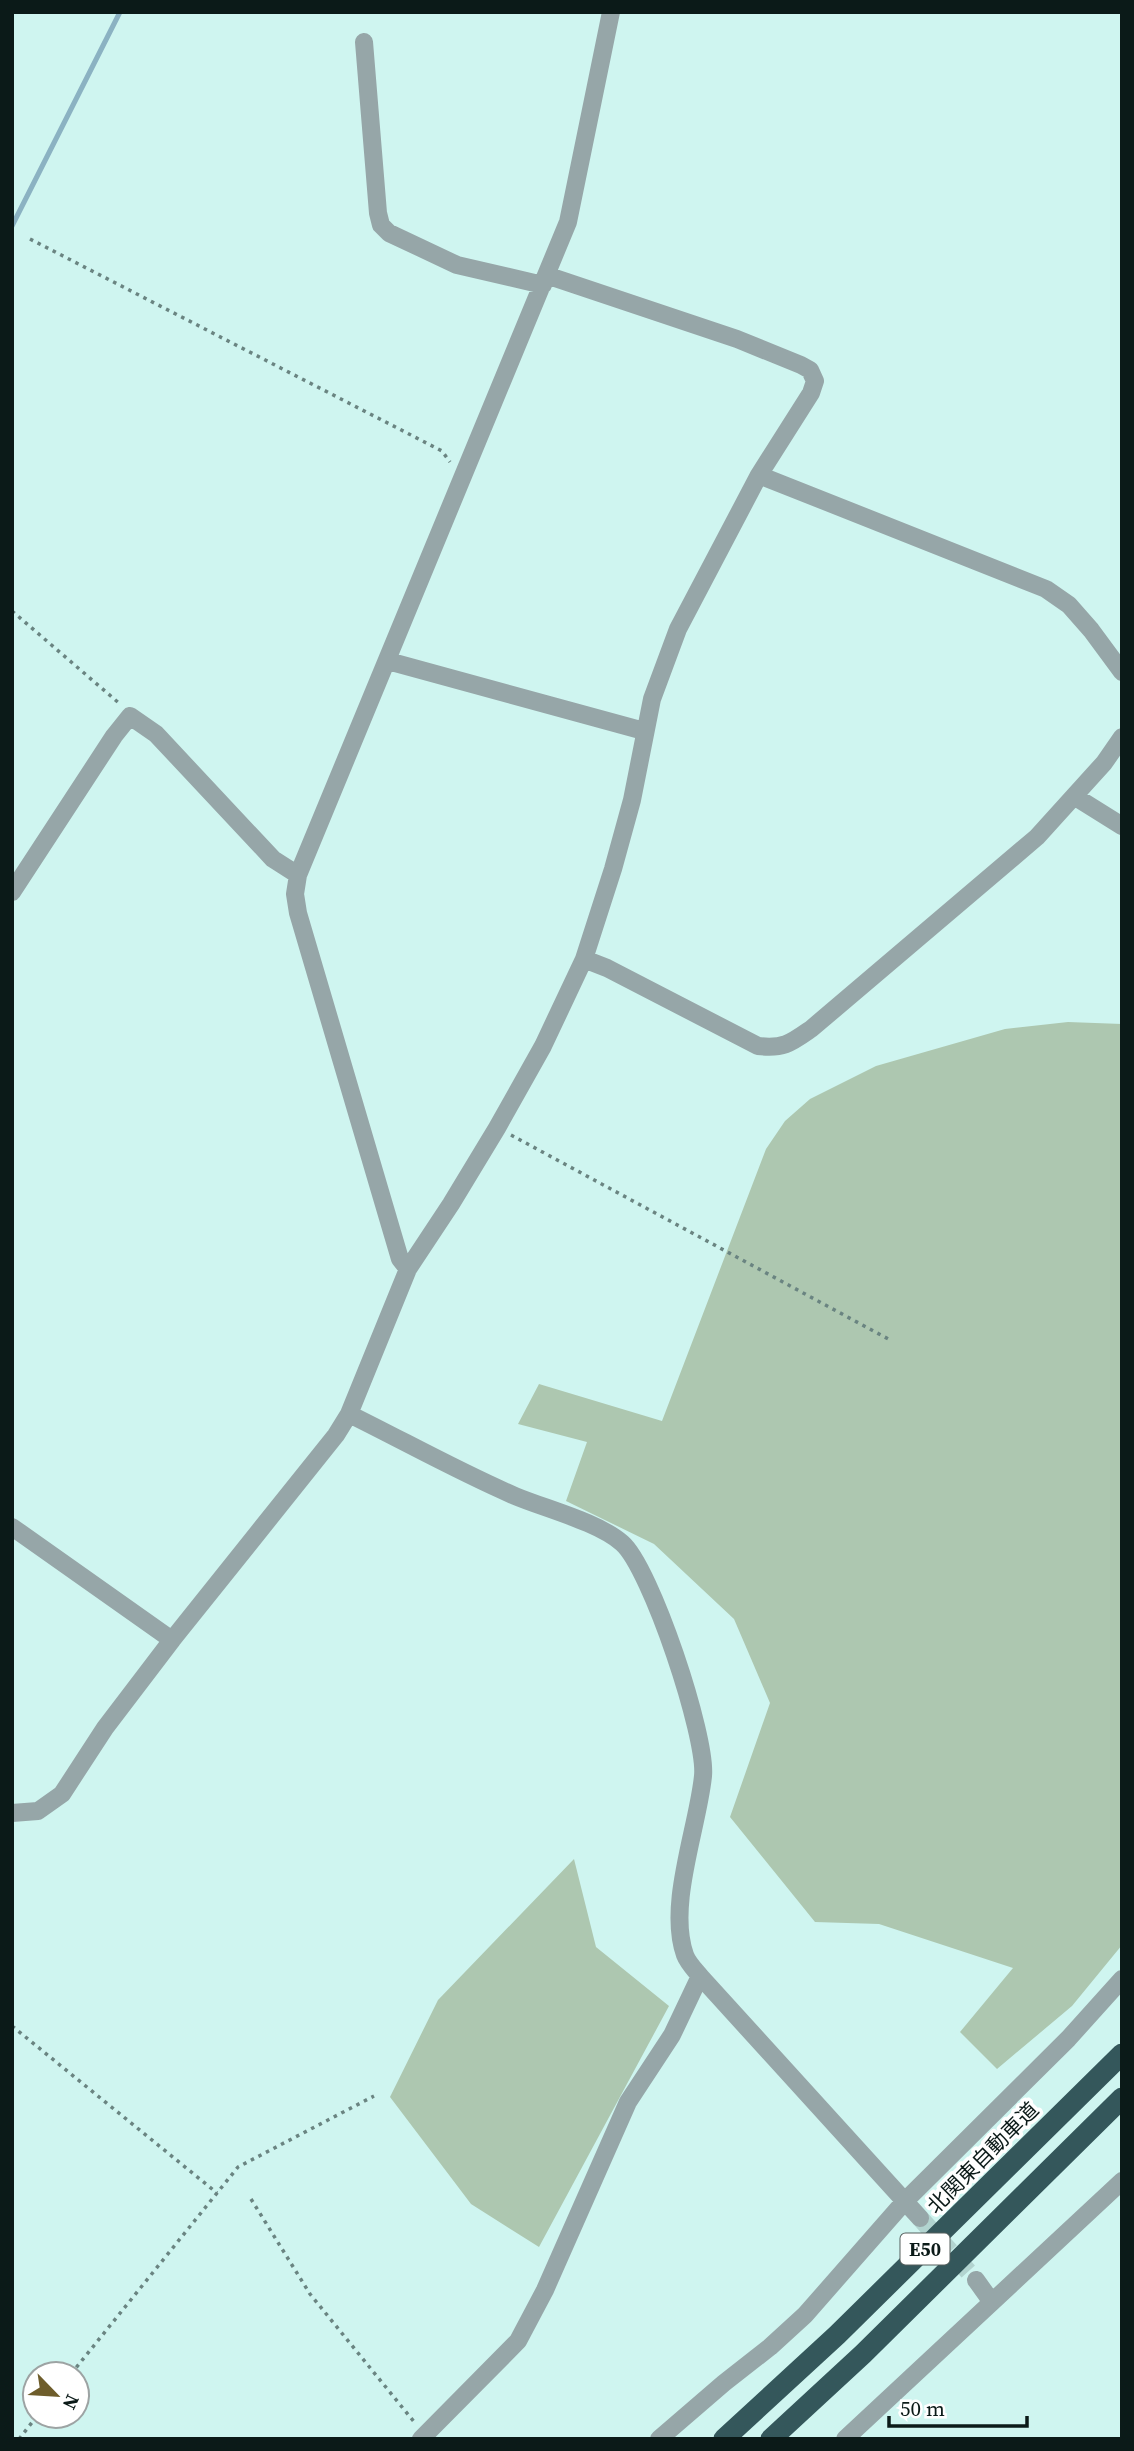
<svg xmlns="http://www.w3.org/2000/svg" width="1134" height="2451" viewBox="0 0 1134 2451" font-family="'Source Serif 4','Noto Sans JP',serif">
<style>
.green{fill:#adc7b0}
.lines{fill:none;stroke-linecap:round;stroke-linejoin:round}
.stream{stroke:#8bb2c2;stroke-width:5}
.minor-tunnel{stroke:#b2d4d0;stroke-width:18;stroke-dasharray:18 9;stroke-linecap:butt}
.path{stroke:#6a8481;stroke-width:3.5;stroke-dasharray:3.5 5;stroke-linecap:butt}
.minor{stroke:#96a6a8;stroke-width:18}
.highway{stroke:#34575b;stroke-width:21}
.labels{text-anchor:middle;stroke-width:7;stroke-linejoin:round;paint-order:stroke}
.shield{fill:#fff;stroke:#545f5d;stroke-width:2}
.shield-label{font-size:19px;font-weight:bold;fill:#0b1a18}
.street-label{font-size:21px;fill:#0b1a18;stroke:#fff}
</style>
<rect width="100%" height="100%" fill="#cff5f0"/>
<path class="green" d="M1068,1022L1122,1024V1945L1072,2006L997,2069L960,2032L1013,1968L879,1924L815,1922L730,1817L770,1703L734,1619L654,1544L566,1501L587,1442L518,1424L539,1384L662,1421L766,1149L785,1121L810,1099L876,1066L1005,1029Z
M574,1859L596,1947L669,2006L539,2247L471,2204L390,2097L438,2000Z"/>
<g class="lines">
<path class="stream" d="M12,226L120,12"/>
<path class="minor-tunnel" d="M920,2218L976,2280"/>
<path class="path" d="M30,239L442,451L450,462
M12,611L120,704
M511,1135L892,1341
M12,2026L217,2193
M251,2199L310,2294L415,2423
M71,2374L238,2167L374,2096
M19,2439L37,2416"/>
<path class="minor" d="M364,42L378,213L381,225L389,233L457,265L543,285
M759,475L1046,589L1069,605L1091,630L1122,672
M388,661L644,731
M1074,796L1122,826
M12,892L114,736L130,716L156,734L273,859L298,875
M584,959L607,968L758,1046C784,1049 791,1043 811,1029L1037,837L1104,763L1122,737
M408,1269L400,1259L298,913L295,894L298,875L568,222L611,12
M349,1414C404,1441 459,1472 515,1496C546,1509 598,1522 622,1543C651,1568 707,1737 703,1776C698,1827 667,1905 685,1955C688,1963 695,1970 700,1976L920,2218
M12,1527L172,1640
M12,1813L38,1811L62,1794L105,1728L172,1640L336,1435L349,1414L408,1269L451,1204L497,1128L543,1046L584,959L613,869L632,800L652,699L678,629L759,475L811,393L815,381L810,370L801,365L737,339L546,275
M976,2280L991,2301
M421,2439L518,2341L545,2290L628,2102L672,2035L700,1976
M659,2439L724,2383L770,2347L805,2315L905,2201L1068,2039L1122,1979
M845,2439L1122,2181"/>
<path class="highway" d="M724,2439L837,2335L1122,2054
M771,2439L863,2354L1122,2098"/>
</g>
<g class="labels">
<rect class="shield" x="900.5" y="2233.5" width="49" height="31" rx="5"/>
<g class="shield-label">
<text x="925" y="2256">E50</text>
</g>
<g class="street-label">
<text transform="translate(983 2158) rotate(-45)" y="7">北関東自動車道</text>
</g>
</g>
<rect width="1134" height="2451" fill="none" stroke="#0b1a18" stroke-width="28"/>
<g transform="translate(56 2395) rotate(115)"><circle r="33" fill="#ffffff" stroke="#9da3a3" stroke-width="2"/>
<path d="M0-5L12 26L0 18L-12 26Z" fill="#6e5d2b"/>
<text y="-10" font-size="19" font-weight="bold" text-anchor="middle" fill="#0b1a18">N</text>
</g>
<path d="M889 2416v10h138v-10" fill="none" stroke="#0b1a18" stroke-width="3.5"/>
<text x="900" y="2416" font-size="21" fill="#0b1a18" stroke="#ffffff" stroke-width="5" paint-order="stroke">50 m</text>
</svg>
